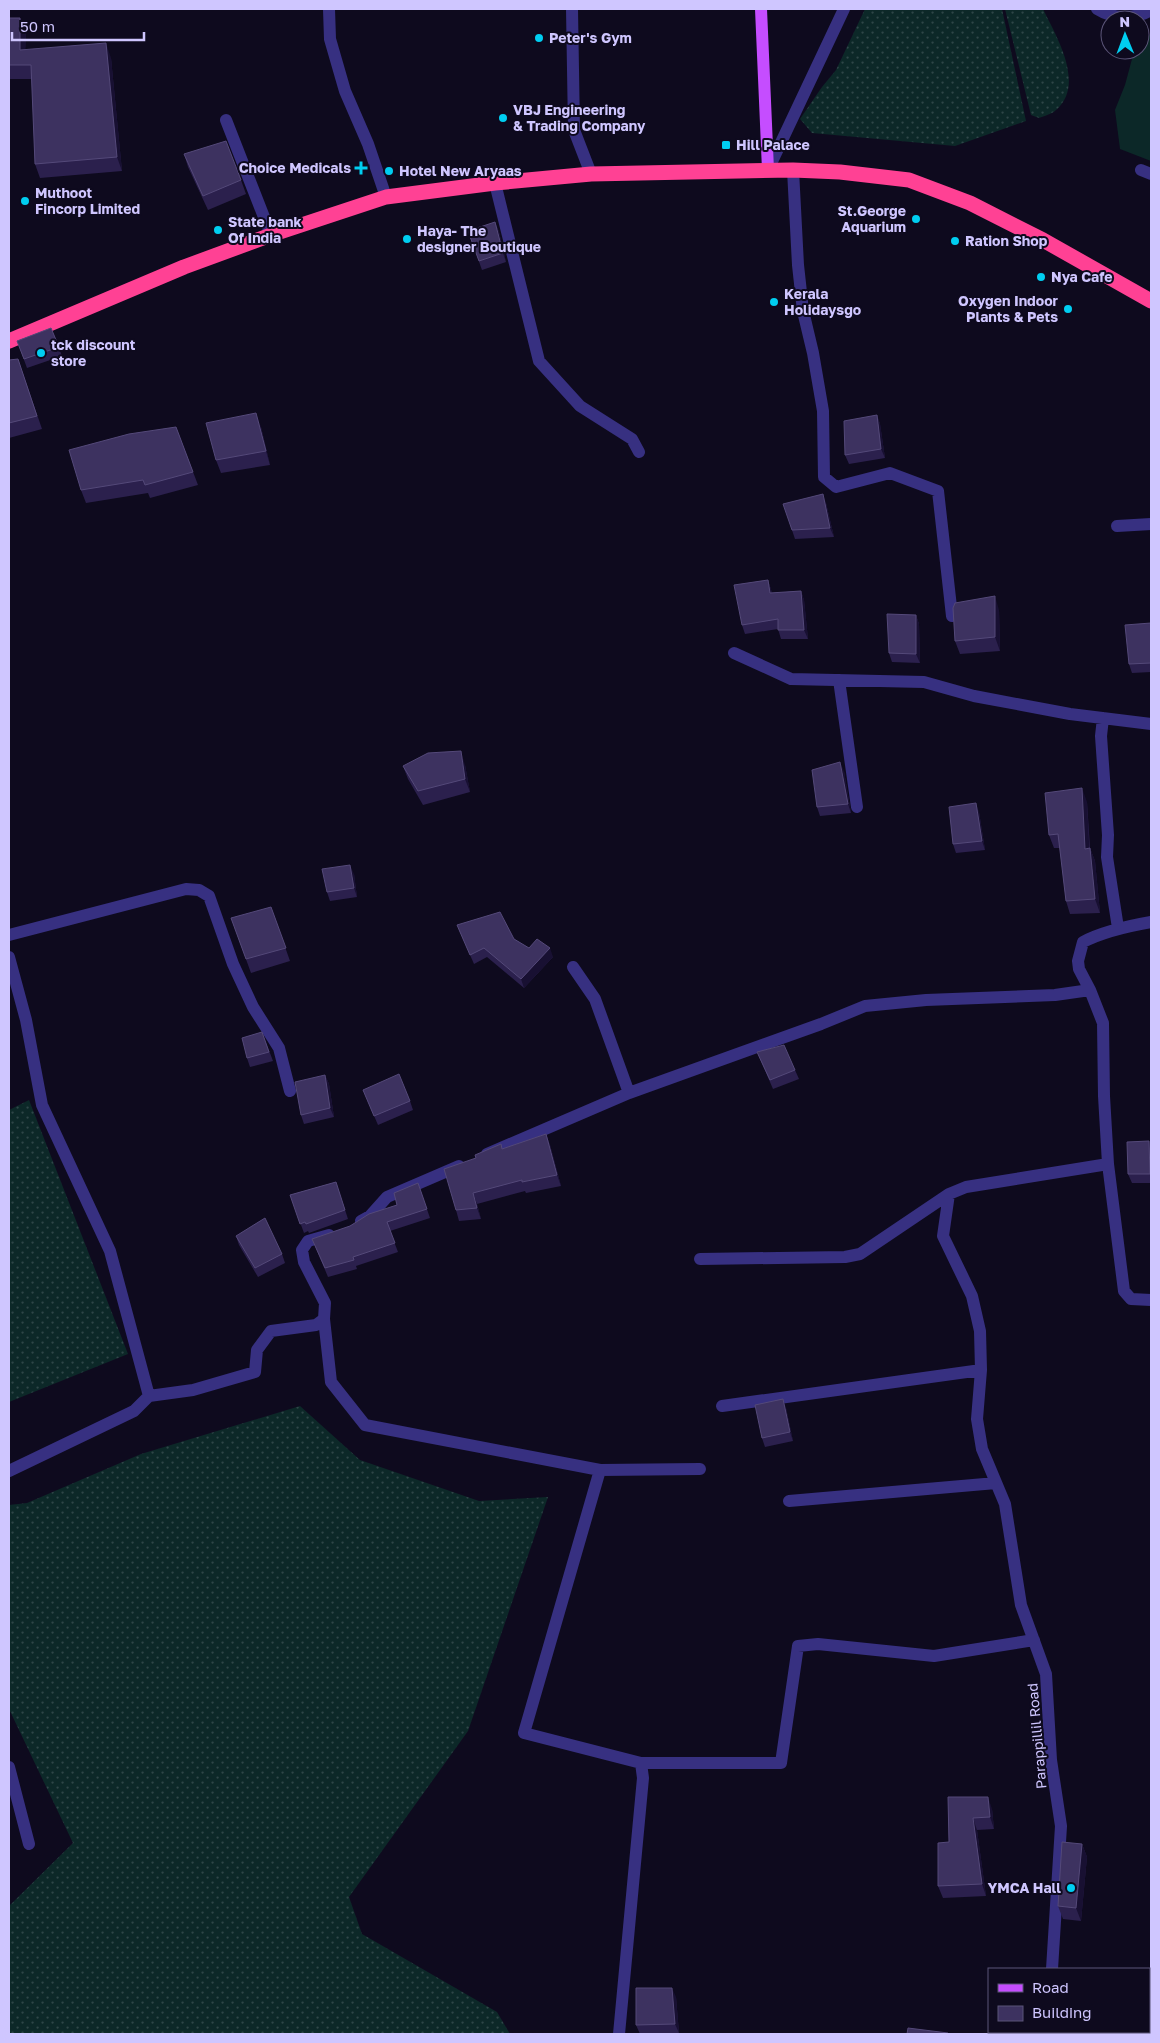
<svg xmlns="http://www.w3.org/2000/svg" width="1160" height="2043" viewBox="0 0 1160 2043" font-family="'Golos Text',sans-serif">
<style>
.grass{fill:url(#grass-dots)}
.garden{fill:#0c2828}
.lines{fill:none;stroke-linecap:round;stroke-linejoin:round}
.minor{stroke:#373081;stroke-width:12}
.major{stroke:#c54dff;stroke-width:12}
.highway{stroke:#ff4194;stroke-width:15}
.wall{fill:#2b204d}
.shaded-wall{fill:#181032}
.building{fill:#3d3260;stroke:#544979}
.poi-dot{fill:#00cef1;stroke:#0e0a1e;stroke-width:2}
.labels{text-anchor:middle;stroke-width:4;stroke-linejoin:round;paint-order:stroke}
.poi-label{font-size:14px;font-weight:bold;fill:#cfc6ff;stroke:#0e0a1e;text-anchor:start}
.street-label{font-size:14px;fill:#cfc6ff;stroke:#0e0a1e}
</style>
<defs>
<pattern id="grass-dots" width="8" height="8" patternUnits="userSpaceOnUse" patternTransform="scale(1.25)"><rect width="8" height="8" fill="#0c2828"/><path d="M2 2h.1M6 6h.1" fill="none" stroke="#2e4648" stroke-width="1.8" stroke-linecap="round"/></pattern>
</defs>
<rect width="100%" height="100%" fill="#0e0a1e"/>
<path class="grass" d="M865,9H1002L1026,121L955,146L812,133L800,119L822,87L836,70Z
M1005,9H1043C1056,36 1086,84 1056,110C1052,114 1044,116 1039,118L1031,115Z
M29,1100L128,1354L9,1402V1110Z
M300,1406L360,1460L479,1501L548,1497L468,1731L349,1897L362,1934L497,2012L510,2034H9V1906L73,1843L9,1709V1505L27,1503L141,1454Z"/>
<path class="garden" d="M1151,33V161L1120,149L1115,110L1125,85L1132,59Z"/>
<g class="lines">
<path class="minor" d="M329,9L330,39L345,91L368,144L386,197
M572,9L574,130L591,174
M1097,9C1113,19 1134,20 1151,10
M226,120L271,235
M768,170L844,9
M793,170L798,265L803,311L813,353L823,411L824,477L836,487L890,473L938,491L952,616
M1141,170L1151,174
M495,183L539,361L580,406L632,439L639,452
M1117,526L1151,524
M734,653L791,679L924,682L974,696L1070,714L1151,724
M839,680L857,807
M1103,718L1101,736L1108,835L1107,857L1118,928
M9,935L186,889L199,890L209,896L233,964L253,1007L279,1048L290,1091
M9,957L26,1020L42,1105L110,1251L149,1396
M573,967L595,999L629,1093
M487,1154L629,1093L821,1024L865,1006L926,1000L1055,995L1090,990
M1108,1164L1124,1291L1131,1299L1151,1300
M949,1194L943,1236L972,1296L980,1331L981,1370
M361,1221L370,1216L387,1197L459,1166
M329,1235L308,1241L302,1250L304,1262L325,1303L324,1319L331,1382L365,1425L600,1470L700,1469
M700,1259L845,1257L860,1254L949,1194L966,1187L1108,1164L1104,1096L1103,1023L1090,990L1079,969L1078,961L1083,942C1104,931 1128,926 1151,922
M722,1406L981,1370L977,1419L982,1449L1005,1504L1021,1605L1046,1674L1051,1760L1061,1826L1052,1969
M600,1470L524,1733L641,1763L643,1778L619,2034
M9,1471L134,1411L149,1396L193,1390L255,1372L257,1350L271,1331L316,1325L324,1319
M789,1501L996,1483
M641,1763H781L798,1646L818,1644L934,1656L1034,1640
M9,1767L29,1844
M1080,2032L1093,2034
M1021,2034L1028,2032"/>
<path class="major" d="M761,9L768,170"/>
<path class="highway" d="M9,341L184,267L271,235L386,197L495,183L591,174L793,170L840,172L909,180L970,203L1043,240L1151,301"/>
</g>
<path class="wall" d="M9,18H20L26,32L25,50L111,58L122,171L40,178L35,164L32,79H9Z
M184,154L241,180L246,194L208,210L188,167Z
M495,222L499,232L506,262L482,270L468,231Z
M51,328L62,356L27,368L17,341Z
M18,359L42,429L9,438V360Z
M877,415L880,424L885,458L849,464L845,455Z
M176,427L198,485L150,498L148,493L86,503L81,490Z
M261,427L270,465L221,473L216,460Z
M826,503L834,537L795,539L792,530Z
M768,580L772,593L801,591L804,600L808,639H781L778,629L745,634L742,625Z
M999,610L1000,651L960,654L955,641Z
M916,615L919,624L920,663L892,662L889,653Z
M1151,623V672L1132,673L1129,664Z
M465,765L470,792L423,805L408,779L403,766Z
M844,771L851,813L820,816L817,807Z
M1087,802L1090,848L1095,861L1100,913L1070,914L1066,901L1060,848H1054L1049,835Z
M979,812L985,850L956,853L953,844Z
M354,874L357,897L330,901L327,892Z
M271,907L290,961L251,973L231,918Z
M457,925L514,939L529,948L553,957L524,988L487,957L474,964Z
M262,1032L273,1061L250,1067L247,1058Z
M757,1052L795,1070L799,1079L773,1089Z
M325,1075L329,1084L334,1117L304,1124L301,1115Z
M363,1090L410,1101L413,1110L378,1125Z
M546,1134L550,1145L561,1186L526,1193L525,1191L477,1204L481,1219L459,1221L456,1210L502,1149Z
M1151,1145V1183H1132L1128,1174Z
M336,1182L348,1219L309,1233L308,1231L304,1233L290,1195Z
M418,1183L430,1218L390,1231L398,1252L356,1266L357,1269L328,1277L312,1239L350,1226L397,1205Z
M236,1236L282,1254L285,1263L258,1277L239,1245Z
M786,1408L793,1441L765,1447L762,1438Z
M948,1797L992,1809L994,1829L977,1830L986,1896L943,1898L938,1886L949,1842Z
M1082,1844L1087,1857L1081,1921L1063,1919L1058,1906Z
M676,1997L679,2033L640,2034L636,2025Z"/>
<path class="shaded-wall" d="M20,18L26,32L25,65L20,50Z
M106,43L111,58L122,171L117,157Z
M495,222L499,232L506,262L503,253Z
M256,413L261,427L270,465L266,451Z
M877,415L880,424L885,458L881,449Z
M823,494L826,503L834,537L830,528Z
M768,580L771,589L773,602L770,593Z
M801,591L804,600L808,639L804,630Z
M995,596L999,610L1000,651L995,637Z
M916,615L919,624L920,663L916,654Z
M461,751L465,765L470,792L465,779Z
M840,762L844,771L851,813L848,804Z
M1082,788L1087,802L1090,862L1085,849Z
M976,803L979,812L985,850L982,841Z
M1090,848L1095,861L1100,913L1095,899Z
M350,865L354,874L357,897L354,888Z
M550,948L553,957L524,988L521,979Z
M325,1075L329,1084L334,1117L330,1108Z
M546,1134L550,1145L561,1186L557,1175Z
M1149,1141L1151,1145V1177L1150,1174Z
M473,1193L477,1204L481,1219L477,1208Z
M783,1399L786,1408L793,1441L790,1432Z
M988,1797L992,1809L994,1829L990,1817Z
M973,1818L977,1830L986,1896L982,1884Z
M1082,1844L1087,1857L1081,1921L1076,1908Z
M672,1988L676,1997L679,2033L675,2024Z"/>
<path class="building" d="M9,18H20V50L106,43L117,157L35,164L31,65H9Z
M226,141L241,180L203,196L184,154Z
M495,222L503,253L479,261L468,231Z
M51,328L59,347L24,359L17,341Z
M18,359L37,416L9,423V360Z
M256,413L266,451L216,460L206,423Z
M877,415L881,449L845,455L844,421Z
M176,427L193,472L145,485L143,480L81,490L69,450L129,434Z
M823,494L830,528L792,530L783,504Z
M768,580L770,593L801,591L804,630H778V619L742,625L734,585Z
M995,596V637L955,641L953,608L955,603Z
M887,614L916,615V654L889,653Z
M1151,623V663L1129,664L1125,625Z
M461,751L465,779L418,791L403,766L428,753Z
M840,762L848,804L817,807L812,770Z
M1082,788L1085,849L1090,848L1095,899L1066,901L1058,834L1049,835L1045,793Z
M976,803L982,841L953,844L949,807Z
M350,865L354,888L327,892L322,869Z
M271,907L286,948L246,959L231,918Z
M500,912L514,939L529,948L537,939L550,948L521,979L484,948L470,955L457,925Z
M262,1032L269,1052L247,1058L242,1038Z
M784,1045L795,1070L770,1080L757,1052Z
M399,1074L410,1101L374,1116L363,1090Z
M325,1075L330,1108L301,1115L295,1082Z
M546,1134L557,1175L522,1182V1180L473,1193L477,1208L456,1210L444,1169L476,1158L475,1155L501,1144L502,1149Z
M1149,1141L1150,1174H1128L1127,1142Z
M336,1182L345,1210L306,1224L305,1222L300,1224L290,1195Z
M418,1183L427,1209L387,1222L395,1243L353,1257L354,1260L325,1268L312,1239L350,1226L369,1214L397,1205L394,1193Z
M265,1218L282,1254L255,1268L236,1236Z
M783,1399L790,1432L762,1438L755,1405Z
M948,1797H988L990,1817L973,1818L982,1884L938,1886V1843L949,1842Z
M1062,1842L1082,1844L1076,1908L1058,1906Z
M636,1988H672L675,2024L636,2025Z
M908,2028L948,2033V2034H907Z"/>
<g class="poi-dot">
<circle cx="539" cy="38" r="5"/>
<circle cx="503" cy="118" r="5"/>
<rect x="721" y="140" width="10" height="10" rx="2.5"/>
<path d="M358.5 160.5h5v5h5v5h-5v5h-5v-5h-5v-5h5z"/>
<circle cx="389" cy="171" r="5"/>
<circle cx="25" cy="201" r="5"/>
<circle cx="916" cy="219" r="5"/>
<circle cx="218" cy="230" r="5"/>
<circle cx="407" cy="239" r="5"/>
<circle cx="955" cy="241" r="5"/>
<circle cx="1041" cy="277" r="5"/>
<circle cx="774" cy="302" r="5"/>
<circle cx="1068" cy="309" r="5"/>
<circle cx="41" cy="353" r="5"/>
<circle cx="1071" cy="1888" r="5"/>
</g>
<g class="labels">
<g class="poi-label">
<text x="549" y="43">Peter's Gym</text>
<text x="513" y="115">VBJ Engineering<tspan x="513" dy="16">&amp; Trading Company</tspan></text>
<text x="736" y="150">Hill Palace</text>
<text x="351" y="173" text-anchor="end">Choice Medicals</text>
<text x="399" y="176">Hotel New Aryaas</text>
<text x="35" y="198">Muthoot<tspan x="35" dy="16">Fincorp Limited</tspan></text>
<text x="906" y="216" text-anchor="end">St.George<tspan x="906" dy="16">Aquarium</tspan></text>
<text x="228" y="227">State bank<tspan x="228" dy="16">Of India</tspan></text>
<text x="417" y="236">Haya- The<tspan x="417" dy="16">designer Boutique</tspan></text>
<text x="965" y="246">Ration Shop</text>
<text x="1051" y="282">Nya Cafe</text>
<text x="784" y="299">Kerala<tspan x="784" dy="16">Holidaysgo</tspan></text>
<text x="1058" y="306" text-anchor="end">Oxygen Indoor<tspan x="1058" dy="16">Plants &amp; Pets</tspan></text>
<text x="51" y="350">tck discount<tspan x="51" dy="16">store</tspan></text>
<text x="1061" y="1893" text-anchor="end">YMCA Hall</text>
</g>
<g class="street-label">
<text transform="translate(1037 1736) rotate(-95)" y="5">Parappillil Road</text>
</g>
</g>
<rect width="1160" height="2043" fill="none" stroke="#cfc6ff" stroke-width="20"/>
<rect x="988" y="1968" width="162" height="65" fill="#0e0a1e" stroke="#5b5578"/>
<rect x="998" y="1984" width="25" height="8" fill="#c54dff" stroke="#5b5578"/>
<text x="1032" y="1993" font-size="15" fill="#cfc6ff">Road</text>
<rect x="998" y="2006" width="25" height="15" fill="#3d3260" stroke="#5b5578"/>
<text x="1032" y="2018" font-size="15" fill="#cfc6ff">Building</text>
<g transform="translate(1125 35) rotate(359)"><circle r="24" fill="#0e0a1e" stroke="#5b5578"/>
<path d="M0-4L9 19L0 12L-9 19Z" fill="#00cef1"/>
<text y="-8" font-size="14" font-weight="bold" text-anchor="middle" fill="#cfc6ff">N</text>
</g>
<path d="M12 32v8h132v-8" fill="none" stroke="#cfc6ff" stroke-width="2.5"/>
<text x="20" y="32" font-size="15" fill="#cfc6ff" stroke="#0e0a1e" stroke-width="4" paint-order="stroke">50 m</text>
</svg>
